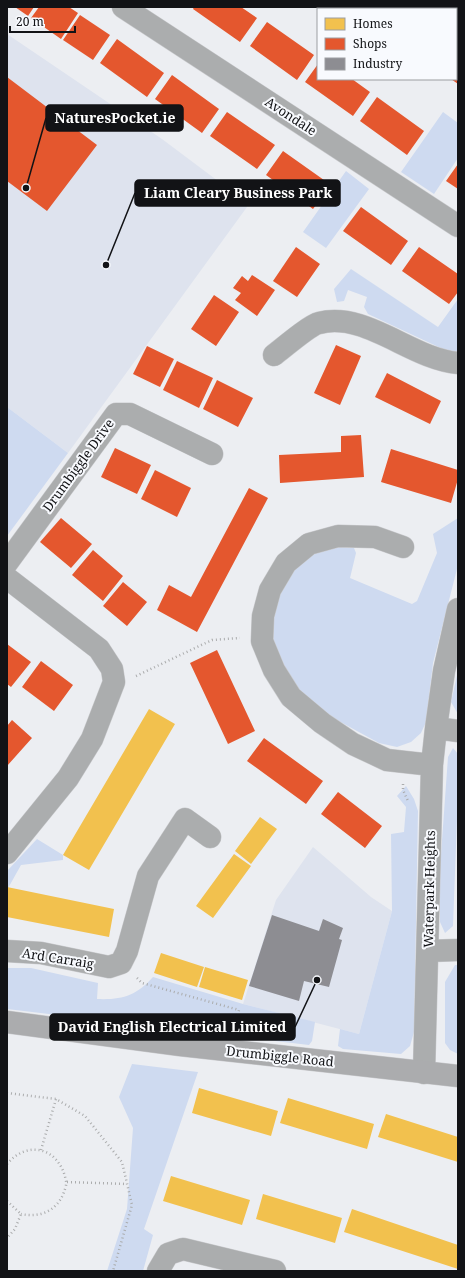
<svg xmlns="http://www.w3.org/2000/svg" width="465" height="1278" viewBox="0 0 465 1278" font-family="'Noto Serif',serif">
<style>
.built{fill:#dee3ee}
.green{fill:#cedaf0}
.homes{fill:#f2c14e}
.shops{fill:#e4572e}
.industry{fill:#8d8d92}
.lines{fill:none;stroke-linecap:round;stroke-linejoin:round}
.street-casing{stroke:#cacbce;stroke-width:23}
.secondary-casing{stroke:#cacbce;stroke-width:23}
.path{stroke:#abacad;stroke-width:2.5;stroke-dasharray:1 3;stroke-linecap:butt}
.street{stroke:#abadae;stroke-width:22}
.secondary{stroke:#abacae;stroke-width:22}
.labels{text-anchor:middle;stroke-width:4;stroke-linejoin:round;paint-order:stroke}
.street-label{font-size:13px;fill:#121316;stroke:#f8fafe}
.leader{fill:none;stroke:#121316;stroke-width:1.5}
.callout-dot{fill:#121316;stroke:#f8fafe;stroke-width:1.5}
.callout{fill:#121316;stroke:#121316;stroke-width:1.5}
.callout-label{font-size:14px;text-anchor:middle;font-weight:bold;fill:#fff}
</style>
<rect width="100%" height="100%" fill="#eceef2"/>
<path class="built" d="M7,34L162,139L246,202L247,207L68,453L7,407Z
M313,847L371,897L392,911L359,1034L243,1004L276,900Z"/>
<path class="green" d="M443,112L458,123V158L434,194L401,172Z
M346,171L369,189L326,248L303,232Z
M351,269L438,327L458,299V352L447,351L368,314L364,307L367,297L348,290L344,301L337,302L334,289Z
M7,407L68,453L7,536Z
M458,518V565L433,663L426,722L421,733L411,742L397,747L379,743L324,713L301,693L282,663L272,642V620L280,593L290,572L307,556L328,546L354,548L356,553L350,578L412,604L417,601L437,553L433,534Z
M458,671V714L451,702Z
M453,748L458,754V792L453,926L445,933L440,922V868L448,757Z
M406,786L414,799L418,811L414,1032L410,1046L401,1054L343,1049L338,1046L340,1029L359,1034L392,911L391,834L404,832L406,807L397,796Z
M37,839L63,855V860L21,865L7,890V871Z
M455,965H458V1054L450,1050L445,1043V982Z
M7,968H31L98,983L97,999C122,1000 136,996 153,977L243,1004L315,1022L312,1041L309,1045L7,1009Z
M132,1064L198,1072L144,1229L153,1235L143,1271H107L127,1209L133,1128L119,1097Z"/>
<path class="homes" d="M149,709L175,724L89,870L63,855Z
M260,817L277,829L251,864L235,851Z
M234,854L251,866L213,918L196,906Z
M7,887L114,909L109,937L7,917Z
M161,953L204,967L197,987L154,973Z
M205,967L248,980L242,1000L199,987Z
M199,1088L278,1111L271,1136L192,1113Z
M288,1098L374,1124L367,1149L280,1123Z
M386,1114L458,1137V1162L378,1137Z
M171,1176L250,1200L242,1225L163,1201Z
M263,1194L342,1218L335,1243L256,1219Z
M352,1209L458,1245V1269L344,1232Z"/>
<path class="shops" d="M15,7H34L28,16Z
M39,7H69L78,13L61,39L31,18Z
M194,7H241L257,18L240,42L193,9Z
M349,7H393L391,9H352Z
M80,15L110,35L93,60L63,40Z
M267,22L314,55L297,80L250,46Z
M117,39L164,73L147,97L100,63Z
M458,54V84L451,79H456V57Z
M318,64V79H352L370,92L353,116L305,82Z
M172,75L219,109L202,133L155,99Z
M7,77L97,145L47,211L7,181Z
M377,97L424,131L407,155L360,121Z
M227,112L275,145L257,169L210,136Z
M283,151L331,185L313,209L266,175Z
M458,164V189L446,181Z
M361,207L408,241L391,265L343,231Z
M296,247L320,264L297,297L273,281Z
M419,247L458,274V292L449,304L402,271Z
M252,275L275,290L257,316L235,300L241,293L233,288L242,276L248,281Z
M214,295L239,312L216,346L191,329Z
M336,345L361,356L340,405L314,393Z
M147,346L174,359L160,387L133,374Z
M177,361L213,378L199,408L163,390Z
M387,373L441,401L430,424L375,397Z
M217,380L253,398L238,427L203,409Z
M361,435L364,477L280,483L279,455L341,452V436Z
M115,448L151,465L137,494L101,477Z
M391,449L458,470V479L451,503L381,482Z
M155,470L191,488L177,517L141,499Z
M249,488L268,498L197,632L157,610L169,585L191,597Z
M61,518L92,544L71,568L40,542Z
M93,550L123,576L103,601L72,575Z
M123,582L147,602L127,626L103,606Z
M7,644L31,662L11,687L7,684Z
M217,650L255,731L228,744L190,663Z
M41,661L73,685L54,711L22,687Z
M12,720L32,738L7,766V726Z
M264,738L323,781L306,804L247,761Z
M338,792L382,826L365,848L321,814Z"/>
<path class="industry" d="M272,915L319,931L323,919L343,928L339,939L342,940L329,987L304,981L299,1001L249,986Z"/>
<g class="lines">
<g class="street-casing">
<path id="street" d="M123,7L458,226
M274,355C283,348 310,325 319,323C366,311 411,359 458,363
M403,547L375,537L338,536L309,544L286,563L270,590L263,616L262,641L274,670L291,697L322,723L353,744L387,760L432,765
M7,563L116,414H130L212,454
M7,578L99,649L112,669L114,682L92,739L68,778L7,853
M436,728L444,671L458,609
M7,951L41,953L109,967L121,963L127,951L148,876L185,819L210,837
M428,951L458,950
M424,1073L432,765L436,728L458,731
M158,1271L168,1254L183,1249L275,1271"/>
</g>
<g class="secondary-casing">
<path id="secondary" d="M7,1022L180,1045L458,1076"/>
</g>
<path class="path" d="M136,676L212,640L240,638
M403,784V790L408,801
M137,978L142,983L239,1010L234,1028
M7,1093L56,1099L85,1116L122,1162L132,1205L113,1271
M41,1150L56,1099
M7,1164C28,1139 60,1148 66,1181C67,1184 65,1189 64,1192C57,1211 40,1218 21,1214
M67,1182L127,1184
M7,1201L21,1214L15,1229L7,1238"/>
<use href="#street" class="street"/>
<use href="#secondary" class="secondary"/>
</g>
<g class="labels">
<g class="street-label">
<text transform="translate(291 116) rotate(33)" y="5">Avondale</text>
<text transform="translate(78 465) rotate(-54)" y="5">Drumbiggle Drive</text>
<text transform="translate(429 889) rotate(-89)" y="5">Waterpark Heights</text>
<text transform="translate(58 958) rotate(9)" y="5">Ard Carraig</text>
<text transform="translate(280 1056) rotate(6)" y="5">Drumbiggle Road</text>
</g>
</g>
<path class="leader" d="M26 188L46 118M106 265L135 193M317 980L295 1027"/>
<g class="callout-dot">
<circle cx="26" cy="188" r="4"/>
<circle cx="106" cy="265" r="4"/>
<circle cx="317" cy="980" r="4"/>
</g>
<g class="callout">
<rect x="46" y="105" width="137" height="26" rx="4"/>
<rect x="135" y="180" width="205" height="26" rx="4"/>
<rect x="50" y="1014" width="245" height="26" rx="4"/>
</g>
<g class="callout-label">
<text x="115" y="123">NaturesPocket.ie</text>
<text x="238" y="198">Liam Cleary Business Park</text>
<text x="172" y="1032">David English Electrical Limited</text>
</g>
<rect width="465" height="1278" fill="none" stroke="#121316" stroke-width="16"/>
<rect x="317" y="8" width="140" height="72" fill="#f8fafe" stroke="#9c9ea1"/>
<rect x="325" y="18" width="20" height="12" fill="#f2c14e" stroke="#9c9ea1"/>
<text x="353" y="28" font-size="12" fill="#121316">Homes</text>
<rect x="325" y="38" width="20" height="12" fill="#e4572e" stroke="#9c9ea1"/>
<text x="353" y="48" font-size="12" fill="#121316">Shops</text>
<rect x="325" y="58" width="20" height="12" fill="#8d8d92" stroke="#9c9ea1"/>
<text x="353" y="68" font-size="12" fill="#121316">Industry</text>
<path d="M10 26v6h65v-6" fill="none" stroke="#121316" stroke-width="2"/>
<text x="16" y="26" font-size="12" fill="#121316" stroke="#f8fafe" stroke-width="3" paint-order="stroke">20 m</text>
</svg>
